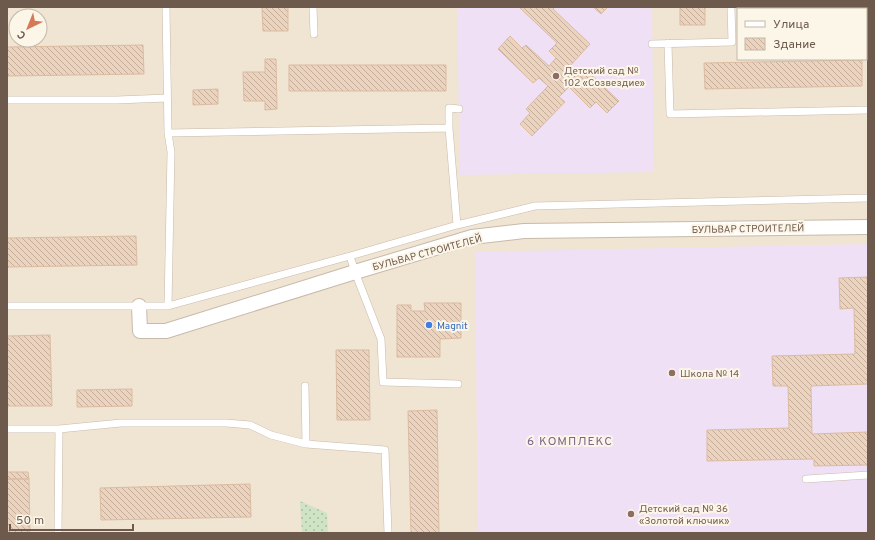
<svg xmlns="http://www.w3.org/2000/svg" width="875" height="540" viewBox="0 0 875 540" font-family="Overpass,sans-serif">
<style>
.residential{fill:#f0e4d3;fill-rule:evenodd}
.education{fill:#efe0f5}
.green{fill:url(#green-dots)}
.building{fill:url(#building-back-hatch);stroke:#dcbba1}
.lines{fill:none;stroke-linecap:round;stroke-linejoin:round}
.lane-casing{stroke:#c8baab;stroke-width:8}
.street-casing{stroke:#c8baab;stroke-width:16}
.lane{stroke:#fff;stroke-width:7}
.street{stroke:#fff;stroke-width:14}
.education-dot{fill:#8d6e63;stroke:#fcf6e9;stroke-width:1.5}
.shop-dot{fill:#3f7fe0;stroke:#fcf6e9;stroke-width:1.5}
.labels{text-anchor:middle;stroke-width:4;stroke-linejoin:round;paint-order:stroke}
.education-label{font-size:10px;fill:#785e54;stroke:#fcf6e9;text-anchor:start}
.street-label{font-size:10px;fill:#6e5a4c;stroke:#fcf6e9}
.shop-label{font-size:10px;fill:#366cbe;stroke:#fcf6e9;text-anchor:start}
.quarter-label{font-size:12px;letter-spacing:1px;fill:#7f658b;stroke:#fcf6e9}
</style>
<defs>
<pattern id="green-dots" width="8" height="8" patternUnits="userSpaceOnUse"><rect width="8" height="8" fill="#cfe4c4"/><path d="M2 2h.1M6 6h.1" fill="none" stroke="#acbca1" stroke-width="1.8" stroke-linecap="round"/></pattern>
<pattern id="building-back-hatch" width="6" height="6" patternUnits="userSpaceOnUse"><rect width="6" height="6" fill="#ebd3be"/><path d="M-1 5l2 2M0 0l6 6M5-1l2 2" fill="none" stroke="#c3ae9d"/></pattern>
</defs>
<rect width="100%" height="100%" fill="#f9f2e3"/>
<path class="residential" d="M7,7H868V533H7ZM738,9H866V59H738ZM16,16H40V40H16Z"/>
<path class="education" d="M457,7H652L654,172L460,175Z
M868,244V533H478L475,252Z"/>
<path class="green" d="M300,501L327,513L328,533H302Z"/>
<path class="building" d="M262,7H288V31H263Z
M521,7H555L553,9L590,44L569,67L578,76L585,69L619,101L607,113L596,102L590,108L569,87L559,97L565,102L532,136L520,124L530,113L526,109L548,86L539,78L533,83L498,49L510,36L522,48L526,45L549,66L556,58L549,51L557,43L520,8Z
M593,7H608L601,14Z
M680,7H705V25H680Z
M143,45L144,74L7,76V47Z
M265,59H276L277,109L265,110V101H244L243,72H265Z
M862,60V86L705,89L704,63Z
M289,65H446V91H289Z
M218,89V104L193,105V90Z
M136,236L137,265L7,267V238Z
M868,277V384L811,386L812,434L868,432V465L814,466V459L707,461V430L789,428L788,386H773L772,356L855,354L854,308L840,309L839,278Z
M424,303H461V338L440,339V357H397V305H411V311H425Z
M50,335L52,406H7V336Z
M336,350H369L370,420H337Z
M132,389V406L77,407V390Z
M437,410L439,533H411L408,411Z
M7,472H28L29,479H7Z
M7,479H29L30,533H7Z
M250,484L251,517L101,520L100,488Z"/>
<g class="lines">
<g class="lane-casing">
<path id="lane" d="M166,7L168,133L171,152L168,306
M313,7L314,34
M668,43L670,114L868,110
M652,44L732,42L731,7
M7,100H117L167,98
M449,128V108L459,109
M168,133L449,128L457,225
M350,256L355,272L381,339L383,382L458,384
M7,306H168L350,256L457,225L535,206L868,198
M305,386L306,444
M7,429H59L121,423H226L250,425L271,435L306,444L385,450L388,533
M806,479L868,475
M58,533L59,429"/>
</g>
<g class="street-casing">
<path id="street" d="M139,306L140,331H166L355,272L472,237L524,231L868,227"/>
</g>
<use href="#lane" class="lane"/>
<use href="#street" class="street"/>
</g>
<g class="education-dot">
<circle cx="556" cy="76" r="4"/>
<circle cx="672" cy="373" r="4"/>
<circle cx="631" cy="514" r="4"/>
</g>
<circle class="shop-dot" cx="429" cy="325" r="4"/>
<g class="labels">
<g class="education-label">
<text x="564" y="74">Детский сад №<tspan x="564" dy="12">102 «Созвездие»</tspan></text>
<text x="680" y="377">Школа № 14</text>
<text x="639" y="512">Детский сад № 36<tspan x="639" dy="12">«Золотой ключик»</tspan></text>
</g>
<g class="street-label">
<text transform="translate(748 228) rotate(-1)" y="4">БУЛЬВАР СТРОИТЕЛЕЙ</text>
<text transform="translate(427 252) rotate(-15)" y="4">БУЛЬВАР СТРОИТЕЛЕЙ</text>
</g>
<g class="shop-label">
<text x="437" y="329">Magnit</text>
</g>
<g class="quarter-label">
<text x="570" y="445">6 КОМПЛЕКС</text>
</g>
</g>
<rect width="875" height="540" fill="none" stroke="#6e5a4c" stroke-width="16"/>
<rect x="737" y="8" width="130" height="52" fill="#fcf6e9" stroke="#c3b8aa"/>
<rect x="745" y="21" width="20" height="6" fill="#ffffff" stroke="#c3b8aa"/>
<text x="773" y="28" font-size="12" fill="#6e5a4c">Улица</text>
<rect x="745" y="38" width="20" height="12" fill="url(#building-back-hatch)" stroke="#c3b8aa"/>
<text x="773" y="48" font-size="12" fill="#6e5a4c">Здание</text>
<g transform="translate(28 28) rotate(223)"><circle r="19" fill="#fcf6e9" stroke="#c3b8aa"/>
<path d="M0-3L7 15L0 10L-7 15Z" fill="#d57a56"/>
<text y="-6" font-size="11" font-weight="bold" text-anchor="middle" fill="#6e5a4c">С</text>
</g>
<path d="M10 524v6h123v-6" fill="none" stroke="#6e5a4c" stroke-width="2"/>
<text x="16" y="524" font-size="12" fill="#6e5a4c" stroke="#fcf6e9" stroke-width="3" paint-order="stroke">50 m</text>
</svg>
